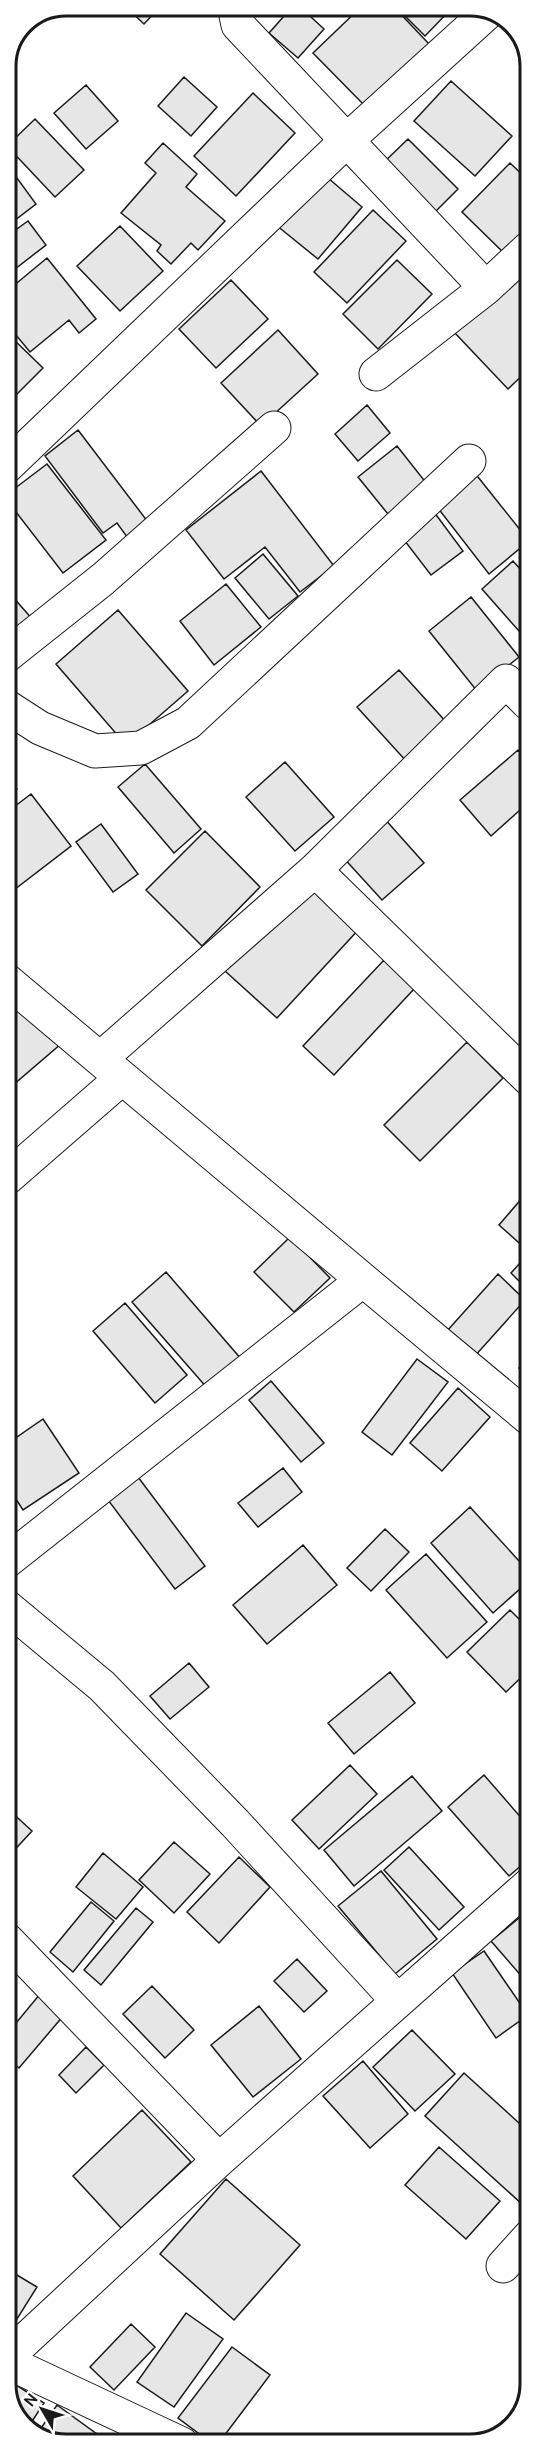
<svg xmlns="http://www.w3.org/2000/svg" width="536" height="2451" viewBox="0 0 536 2451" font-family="Cabin,sans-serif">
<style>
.building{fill:#e6e6e6;stroke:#1a1a1a;stroke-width:1.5}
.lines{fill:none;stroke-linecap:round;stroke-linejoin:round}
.minor-casing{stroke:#1a1a1a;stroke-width:35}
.minor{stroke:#fff;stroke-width:33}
.rim{fill:none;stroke:#1a1a1a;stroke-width:3}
</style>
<rect width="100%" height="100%" fill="#fff"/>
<path class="building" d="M125,6H161L144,24Z
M293,6H299L324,29L298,58L269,33Z
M362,6H393L429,44L365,106L313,53Z
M395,6H454L425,36Z
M184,77L217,107L191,136L158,106Z
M451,81L512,136L475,176L414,121Z
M86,85L118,121L86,149L54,113Z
M253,93L295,133L236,196L194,156Z
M35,119L84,170L55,197L7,146Z
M408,139L458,189L431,216L381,165Z
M163,143L197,174L186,187L225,221L198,250L191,243L171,264L157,251L161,245L121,213L156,173L145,163Z
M6,163L36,204L6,227Z
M510,163L529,181V235L508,257L462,212Z
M321,172L362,207L318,259L276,225Z
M373,210L406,241L347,303L314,272Z
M28,221L46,245L6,276V237Z
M120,226L163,271L120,311L77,266Z
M47,258L96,319L79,333L69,320L30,352L6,323V292Z
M397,260L432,294L378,349L343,314Z
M529,261V369L508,389L454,332Z
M231,280L268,319L216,368L179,329Z
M278,330L318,374L261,426L221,383Z
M6,332L43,368L6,405Z
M367,405L390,433L358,461L335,434Z
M78,430L151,526L130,541L117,523L103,533L45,456Z
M397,446L431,489L392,519L358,477Z
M47,464L106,540L63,573L6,499V495Z
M261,471L334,566L300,592L265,547L224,579L186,530Z
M474,472L529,541L489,574L434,503Z
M434,512L463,551L431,575L401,536Z
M263,554L298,596L269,619L235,578Z
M513,561L529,579V622L519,631L482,589Z
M226,584L261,627L214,665L180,621Z
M6,589L33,620L6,643Z
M471,597L519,657L477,691L429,631Z
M118,610L188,691L126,745L56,664Z
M399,670L448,724L407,762L357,707Z
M518,750L529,763V802L491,836L460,800Z
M285,762L334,817L295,851L246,797Z
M145,764L201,829L174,853L118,787Z
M6,775L17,789L6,798Z
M31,794L71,846L6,896V813Z
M383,817L424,863L382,900L341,855Z
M101,824L138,874L113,892L76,842Z
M205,831L260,887L202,946L146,890Z
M308,880L360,928L277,1018L225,971Z
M384,960L414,989L334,1075L303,1046Z
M6,998L62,1043L6,1091Z
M467,1042L503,1078L420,1161L384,1125Z
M529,1190V1247L527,1250L499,1225Z
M290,1237L330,1278L294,1312L254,1272Z
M529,1253V1291L511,1273Z
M166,1272L242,1360L208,1389L132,1302Z
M498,1274L525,1300L474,1357L447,1331Z
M125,1303L187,1375L155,1403L93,1331Z
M530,1357V1379L519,1368Z
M417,1359L448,1382L392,1455L362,1432Z
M271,1381L324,1443L301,1462L249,1400Z
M458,1388L490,1417L442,1471L410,1443Z
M43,1419L79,1473L23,1510L7,1485V1444Z
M283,1468L302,1492L258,1527L238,1503Z
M138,1477L205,1566L175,1589L108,1500Z
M470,1507L530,1573V1580L493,1613L431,1543Z
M385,1529L409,1552L371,1591L347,1568Z
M303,1545L337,1585L267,1644L233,1605Z
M426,1554L487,1622L447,1658L386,1590Z
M510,1610L530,1630V1669L506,1692L467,1652Z
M189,1663L209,1687L170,1719L150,1696Z
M390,1672L415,1703L354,1754L328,1723Z
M350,1765L377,1794L319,1849L292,1820Z
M484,1775L530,1828V1858L509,1876L448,1807Z
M412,1776L442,1811L354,1886L324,1850Z
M7,1808L32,1831L7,1858Z
M174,1842L210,1874L174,1913L139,1880Z
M409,1847L464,1907L439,1930L384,1870Z
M103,1853L143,1887L116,1919L76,1887Z
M239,1857L270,1887L219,1943L187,1912Z
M381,1871L437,1939L395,1974L338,1906Z
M91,1902L114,1921L73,1972L50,1952Z
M136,1908L153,1922L101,1985L84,1970Z
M530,1909V1986L491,1941Z
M484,1951L528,2015L496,2038L452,1973Z
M297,1959L327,1991L304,2012L274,1981Z
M152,1986L194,2030L165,2058L123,2014Z
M40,1994L64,2015L19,2068L7,2058V2034Z
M259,2006L301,2059L253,2097L211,2045Z
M412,2030L455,2074L415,2111L373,2067Z
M86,2047L104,2065L76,2093L59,2075Z
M363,2061L408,2114L370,2148L323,2096Z
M464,2073L530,2133V2198L523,2205L425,2116Z
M142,2110L191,2162L121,2228L73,2176Z
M439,2147L500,2201L466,2239L405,2185Z
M226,2179L300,2245L234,2320L160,2254Z
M7,2269L37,2287L7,2335Z
M186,2313L223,2339L174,2407L137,2382Z
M131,2324L155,2347L114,2390L90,2367Z
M232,2347L270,2375L218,2444H213L178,2418Z
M7,2379L44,2403L27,2429L7,2396Z
M57,2405L101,2437L96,2444L59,2445L37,2434Z"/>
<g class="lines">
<g class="minor-casing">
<path id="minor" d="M234,6L238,25L486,288
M376,374L486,288L529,248
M6,467L345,142L488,12
M6,656L103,579L274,428
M6,706L40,728L95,751L141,748L188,723L469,461
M315,870L529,1079
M6,980L100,1059L315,870L506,681L529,704
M7,1178L122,1078
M363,1280L530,1419
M7,1561L363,1280L100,1059
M7,1607L102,1686L235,1823L397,2000
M7,1940L219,2160
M503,2266L530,2236
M7,2357L219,2160L530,1884
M7,2362L182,2444"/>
</g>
<use href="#minor" class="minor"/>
</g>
<path d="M0 0H536V2451H0ZM66 16H470A50 50 0 0 1 520 66V2384A50 50 0 0 1 470 2434H66A50 50 0 0 1 16 2384V66A50 50 0 0 1 66 16Z" fill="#fff" fill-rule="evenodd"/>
<path class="rim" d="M66 16H470A50 50 0 0 1 520 66V2384A50 50 0 0 1 470 2434H66A50 50 0 0 1 16 2384V66A50 50 0 0 1 66 16Z"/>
<g transform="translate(42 2409) rotate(309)" stroke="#ffffff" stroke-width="4.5" paint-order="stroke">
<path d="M0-4.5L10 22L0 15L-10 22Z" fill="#1a1a1a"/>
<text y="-9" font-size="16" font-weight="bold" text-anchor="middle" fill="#1a1a1a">N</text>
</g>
</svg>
